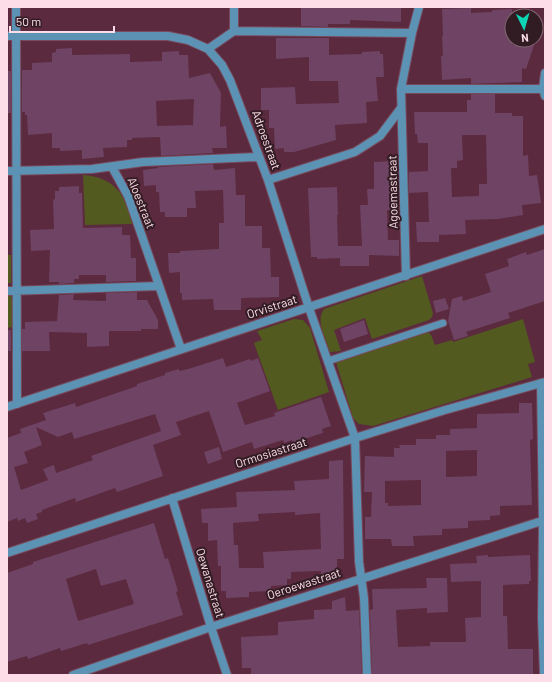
<svg xmlns="http://www.w3.org/2000/svg" width="552" height="682" viewBox="0 0 552 682" font-family="Barlow,sans-serif">
<style>
.green{fill:#525a1f}
.building{fill:#6e4363;fill-rule:evenodd}
.lines{fill:none;stroke-linecap:round;stroke-linejoin:round}
.service-casing{stroke:#784a5c;stroke-width:9}
.minor-casing{stroke:#784a5c;stroke-width:10}
.service{stroke:#5c92b3;stroke-width:7}
.minor{stroke:#5c92b3;stroke-width:8}
.labels{text-anchor:middle;stroke-width:4;stroke-linejoin:round;paint-order:stroke}
.street-label{font-size:12px;fill:#fddde7;stroke:#321c24}
</style>
<rect width="100%" height="100%" fill="#5b2a3e"/>
<path class="green" d="M83,175C114,177 127,195 132,224L85,225Z
M7,255H11V283H7Z
M422,276L433,313L432,317L429,320L372,339L365,318L334,330L341,351L330,352C326,340 315,320 324,309Z
M7,295H10L13,299L12,327L7,328Z
M294,319L303,320L310,328L329,392L278,410L254,343L262,340L257,331Z
M523,319L535,362L528,364L532,377L373,426L359,424L353,418L336,362L425,333H429L431,335L435,345L452,340L453,342Z"/>
<path class="building" d="M301,7H401V22L350,20V24H328V27L301,26Z
M471,8V13L492,12V10L512,9V45L524,41L534,45L526,69L522,68V82L471,84V78L442,80L441,56H443L442,36H443L442,9Z
M276,38H329V55L362,54V52L380,51V54H383L384,77H376L378,101L366,102L367,123L335,125L336,140L294,152H284V148L275,149L274,128H269V110H261V88L295,87L296,104L339,103L338,81H309V57L276,59Z
M72,48V55L130,54V62L162,61V52L179,51V55H188L189,78L210,73L221,93L220,127L226,126L227,148H212L213,153L161,156L160,137L132,138V140H127V147L103,148L104,157L82,159V150L60,151V148H52V133L28,135L27,115H25V112H22V70H32V63L52,62V53L56,52V49ZM194,99L193,125L157,126L156,101Z
M7,71H11V113H7Z
M471,94H495V113H512V116H523V156L528,155L529,176L537,175L541,203L522,205L523,215L498,219L465,220L466,234L439,235V242H417L416,222H429L428,192L409,193V172L428,171V143H418L417,134H415L414,112H467V100H471ZM462,135H486L487,184H479V196L452,197L451,168H457V161L463,160Z
M394,161L395,172H398V193L396,194V210H387L388,240H399V256L369,255V266H340V258L317,259V257H311L308,188L337,187L338,215H337L338,246H362L360,205H368L367,189H374V162Z
M213,164L214,170L235,168L236,195H245V226H262V248H270L271,277H279V297L241,298V310H214L213,299L182,300V293H180V272L169,273L168,253H180V251L219,249V223H224L223,190L195,191L196,208H187V217H165V212H160L159,192H156V185L144,186L143,170L158,168V167Z
M79,186V193H82L83,228L122,227V235H130L131,258H136V281L106,282V275H79V279H74V283L59,284V282H49L50,250L31,251L30,230L54,229L53,200L55,199V191H59V187Z
M545,249V301L508,313L510,318L466,332L468,336L454,340L448,321L452,299L462,296L463,301L491,292L485,274L509,266L507,259L526,252L527,255Z
M137,292V300H147L158,320V329H141V331H109V346L87,347V333L49,332L50,351H22V329H25V322L57,321L59,295L74,294L73,300L106,301V293Z
M445,298L449,309L436,313L433,301Z
M364,320L368,334L344,342L340,329Z
M7,330H11V351H7Z
M223,358L226,367L250,359L251,361L258,358L270,391L237,403L245,425L275,416L274,413L321,397L331,426L322,429L323,433L304,439L306,443L294,447L292,440L284,443L283,440L254,449L252,442L223,452L209,411L176,422L181,435L153,445L163,476L117,492L115,488L76,502L75,498L42,510V512L36,514L38,519L27,523L25,518L18,521L17,518L7,522V438L21,433L20,429L46,420L43,413L75,403L76,407L137,386V384L165,375V373L179,369V371L188,369ZM155,414L161,431L91,456L93,460L56,473L54,465L43,469L48,480L21,490L14,467L28,463L24,452L42,445L36,427L58,437L72,432L74,439Z
M519,403H532L533,439L530,440L532,505L500,506V515L490,516V520L468,521V528L442,529V535L413,536L414,546H392L391,539H365V517H371L372,492H364L365,456L394,457V448H400L399,445H416V439H436V435H450V429L477,428V414L519,413ZM477,450V476L446,477V451ZM421,480V505L388,506V503H385V481Z
M219,447L222,459L208,464L204,452Z
M343,460L344,559H337V571L321,576V571L291,572V579H287V585L271,586L272,591L249,592V597L226,598V591H221V566H218L217,540L208,541V523H202L201,509L237,507L236,492L295,490L294,481L329,479V461ZM295,512V515L320,513L321,549L263,552L264,568H239L238,545H234L233,523L259,521L258,514Z
M154,523L165,559L168,558L178,591L176,592L183,615L88,645L87,643L61,651L60,648L28,659L27,656L7,662V573L33,564V562ZM96,569L101,586L126,579L134,604L78,621L66,579Z
M488,555V557L530,555L531,581H529V584L503,585V616H507L508,649H533V675H372L370,610L373,609L372,589L427,588L426,578H447L448,612L427,613V608L396,610L398,647L430,646V642H466L465,618L481,617V581L451,582L450,564L477,563L476,556Z
M345,597L346,611L359,610L362,675H251V668H242L241,637L278,635V622L314,619V610L332,609V601Z"/>
<g class="lines">
<g class="service-casing">
<path id="service" d="M328,361L443,323"/>
</g>
<g class="minor-casing">
<path id="minor" d="M16,7L17,404
M234,31V7
M7,36H168L188,40L208,49L222,65L230,80L268,180L309,308L355,438L359,562L364,598L367,675
M208,49L234,31L412,33
M545,73L543,89L545,96
M401,89H543
M112,167L128,196L181,349
M7,171L92,169L143,162L258,157
M268,180L355,152L380,136L401,108
M406,276L401,89L412,33L419,7
M7,291L159,286
M541,383L543,521L542,618L544,675
M7,407L545,229
M172,498L211,627L227,675
M7,553L355,438L445,410L545,382
M73,675L211,627L545,520"/>
</g>
<use href="#service" class="service"/>
<use href="#minor" class="minor"/>
</g>
<g class="labels">
<g class="street-label">
<text transform="translate(266 140) rotate(70)" y="4">Adroestraat</text>
<text transform="translate(393 192) rotate(-91)" y="4">Agoemastraat</text>
<text transform="translate(141 203) rotate(68)" y="4">Aloestraat</text>
<text transform="translate(272 307) rotate(-18)" y="4">Orvistraat</text>
<text transform="translate(271 453) rotate(-18)" y="4">Ormosiastraat</text>
<text transform="translate(210 583) rotate(73)" y="4">Oewanastraat</text>
<text transform="translate(304 584) rotate(-18)" y="4">Oeroewastraat</text>
</g>
</g>
<rect width="552" height="682" fill="none" stroke="#fddde7" stroke-width="16"/>
<g transform="translate(524 28) rotate(175)"><circle r="19" fill="#321c24" stroke="#836972"/>
<path d="M0-3L7 15L0 10L-7 15Z" fill="#0cd5b5"/>
<text y="-6" font-size="11" font-weight="bold" text-anchor="middle" fill="#fddde7">N</text>
</g>
<path d="M10 26v6h104v-6" fill="none" stroke="#fddde7" stroke-width="2"/>
<text x="16" y="26" font-size="12" fill="#fddde7" stroke="#321c24" stroke-width="3" paint-order="stroke">50 m</text>
</svg>
